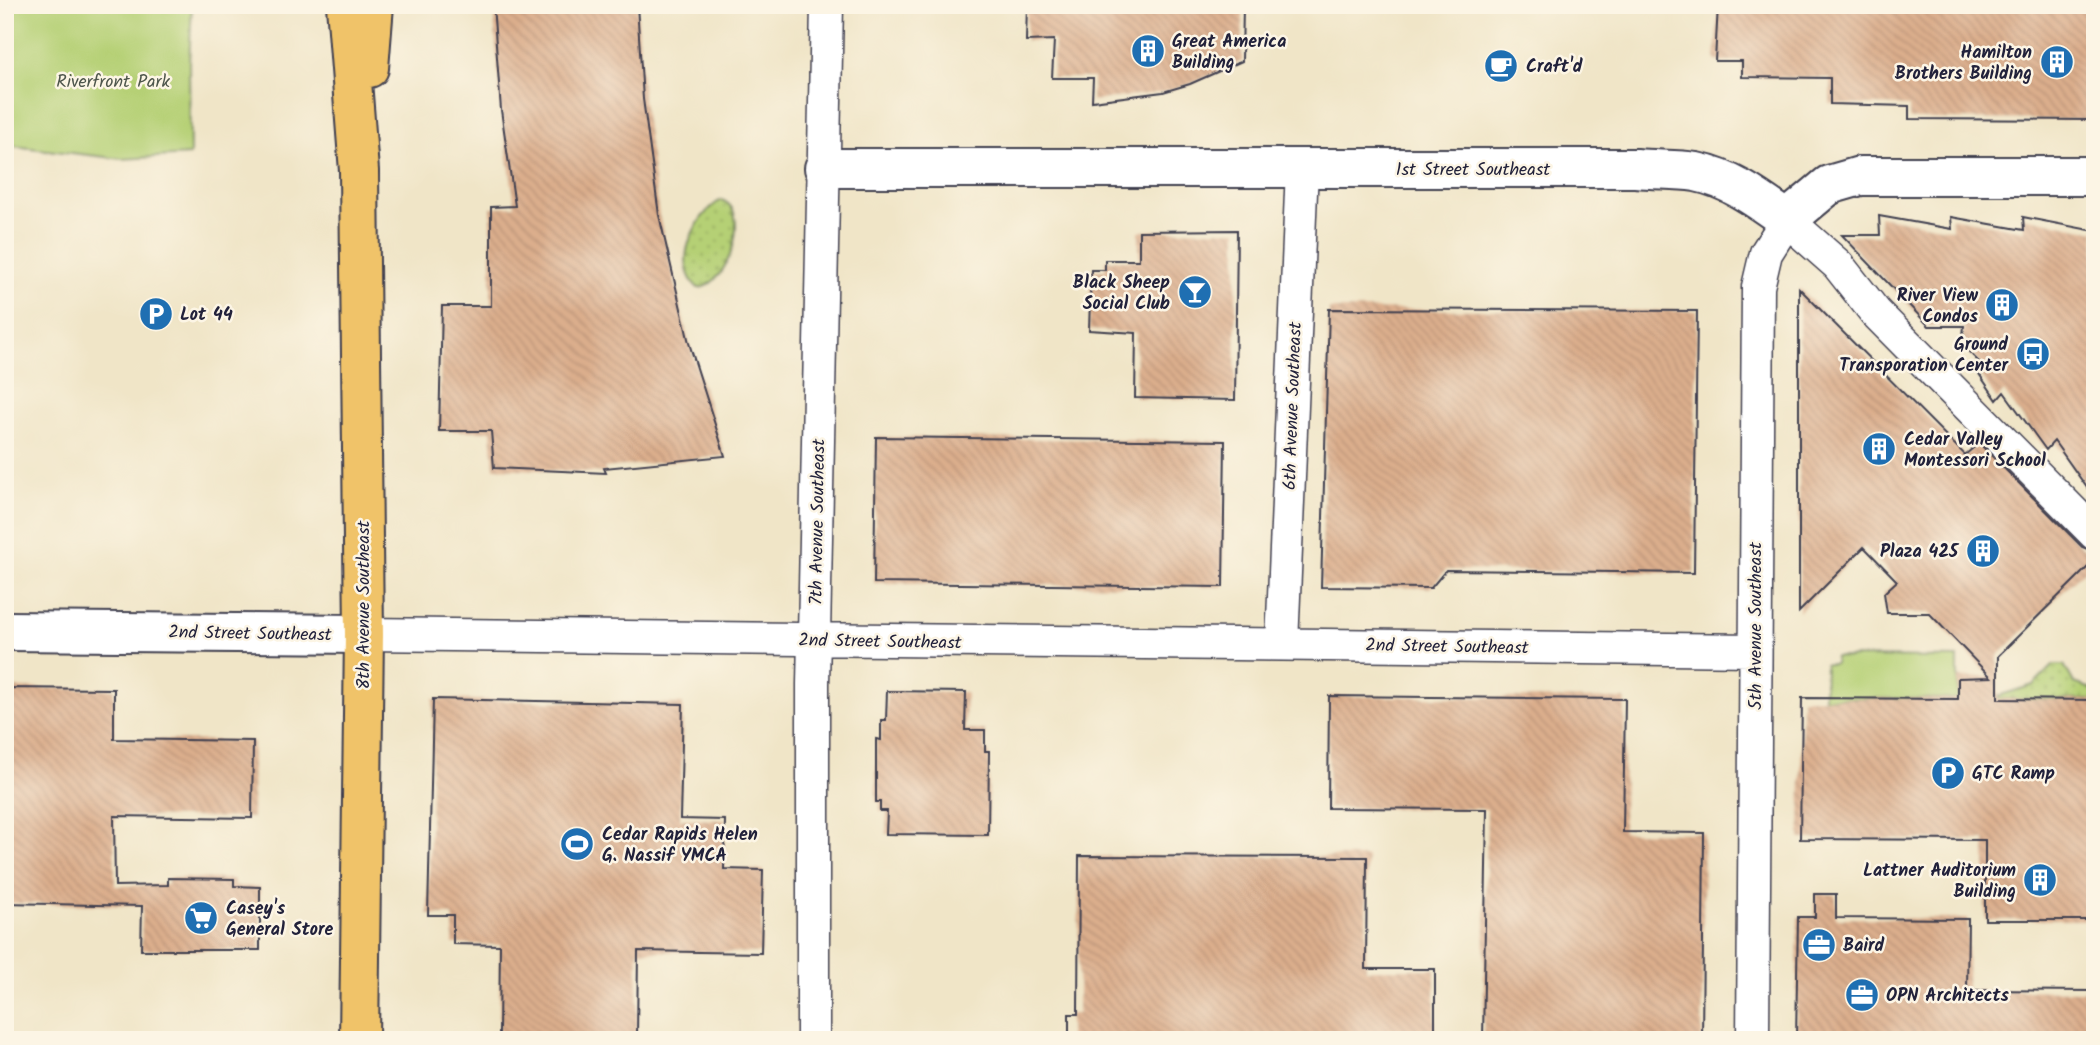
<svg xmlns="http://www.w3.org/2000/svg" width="2100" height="1045" viewBox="0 0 2100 1045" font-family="Kalam,sans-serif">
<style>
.park{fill:#b5d075;stroke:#6c7958;stroke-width:2}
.garden{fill:url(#garden-dots);stroke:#6c7958;stroke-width:2}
.building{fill:url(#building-back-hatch)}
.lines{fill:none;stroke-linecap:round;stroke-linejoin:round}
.minor-casing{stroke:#413f50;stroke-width:35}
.tertiary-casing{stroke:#413f50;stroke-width:42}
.primary-casing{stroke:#413f50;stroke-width:42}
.minor{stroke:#fff;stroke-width:32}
.tertiary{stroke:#fff;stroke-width:38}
.primary{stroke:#f0c369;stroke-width:38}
.labels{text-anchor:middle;stroke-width:5;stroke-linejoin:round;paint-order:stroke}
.poi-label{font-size:18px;font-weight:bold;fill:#22223b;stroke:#fcf5e5;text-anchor:start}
.park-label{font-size:18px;fill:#4e564c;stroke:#fcf5e5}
.street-label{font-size:18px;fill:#22223b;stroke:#fcf5e5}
</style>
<defs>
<pattern id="garden-dots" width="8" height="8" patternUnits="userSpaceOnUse" patternTransform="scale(1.75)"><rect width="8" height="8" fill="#b5d075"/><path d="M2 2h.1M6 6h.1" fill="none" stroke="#9bb266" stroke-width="1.8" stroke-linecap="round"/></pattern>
<pattern id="building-back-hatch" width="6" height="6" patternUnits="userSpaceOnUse" patternTransform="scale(1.75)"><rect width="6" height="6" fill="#dbae8c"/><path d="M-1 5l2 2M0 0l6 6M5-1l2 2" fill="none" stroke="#bc957a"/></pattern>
</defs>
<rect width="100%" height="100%" fill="#fcf5e5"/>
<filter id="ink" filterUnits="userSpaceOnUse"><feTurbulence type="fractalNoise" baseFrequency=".0143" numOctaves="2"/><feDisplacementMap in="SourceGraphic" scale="14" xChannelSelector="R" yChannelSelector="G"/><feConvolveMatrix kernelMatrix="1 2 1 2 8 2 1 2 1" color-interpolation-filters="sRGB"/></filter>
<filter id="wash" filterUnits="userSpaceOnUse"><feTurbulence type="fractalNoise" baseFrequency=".00686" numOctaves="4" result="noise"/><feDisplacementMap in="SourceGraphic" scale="28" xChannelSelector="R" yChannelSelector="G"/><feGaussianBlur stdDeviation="1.57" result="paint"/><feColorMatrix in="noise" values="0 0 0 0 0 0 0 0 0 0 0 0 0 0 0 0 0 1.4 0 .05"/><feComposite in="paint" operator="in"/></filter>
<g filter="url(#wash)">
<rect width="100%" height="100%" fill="#f0e5c7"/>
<path class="park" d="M5,5H192L189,64L190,155L122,159L5,145Z
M1835,657L1958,658V699L1824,698L1825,664H1834Z"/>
<path class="garden" d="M721,200C753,209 728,287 698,288C671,264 695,215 721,200Z
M2053,665H2064L2074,683L2095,690V700L1997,699L1998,696L2033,685Z"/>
<g id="blocks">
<path class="building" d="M493,5H637L643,99L659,215L689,343L725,456L604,468L606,473L494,468L491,431H439L442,306H491V207L515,206L501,110Z
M1027,5H1243L1242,61L1190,84L1163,92L1092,101L1093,78H1052L1054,40L1026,41Z
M1718,5H2095V120L1909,119V106L1830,104V78L1742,77V61H1715Z
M1879,216L1952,229L1951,217L2024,230L2023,217L2095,231V499L2054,441L2046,450L2004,392L1997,400L1977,371L1983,366L1962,345L1964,326H1929L1842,235H1880Z
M1237,230L1235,400L1135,398L1136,333L1089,330L1091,270H1105V260H1139V231Z
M1799,288L1965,455L1979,443L2082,547L2095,552V560L1998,656V699L2095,700V920H1985V840L1800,839L1802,698L1958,699V678L1991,677L1929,613H1887L1884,593L1897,581L1864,547L1799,612Z
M1329,309L1697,311L1694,573L1446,570L1431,588L1321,587Z
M876,437L1225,441L1223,587L874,583Z
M5,688L114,689V739L253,741L252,818L114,816L115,886L168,885V878L234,879V886L260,887V950H141L142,906L5,903Z
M887,691L966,692L965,730H985V751H989L988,835L886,834L887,811H880V802H876V739L881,740V720H886Z
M1329,696L1625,699L1623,832L1704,833L1702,1040H1483L1487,809L1328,808Z
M433,699L683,704L680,819L725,820L724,869L763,870L761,953L638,951L637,1037L499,1036L500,945L453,944V915H428Z
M1079,856L1367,857L1366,969H1435V1040H1069V1014H1078Z
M1815,894H1836V918L1968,919L1967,990L2095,991V1040H1796L1798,917H1815Z"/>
</g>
</g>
<g filter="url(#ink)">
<use href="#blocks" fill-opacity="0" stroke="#413f50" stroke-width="2"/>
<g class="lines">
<g class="minor-casing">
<path id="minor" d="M364,634L1755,650
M1282,644L1302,168
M813,1040V684L827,5
M1753,1040L1758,287L1766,253L1787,220L1838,265L1875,312L2095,534"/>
</g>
<g class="tertiary-casing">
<path id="tertiary" d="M824,168H1636C1656,170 1677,169 1696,172C1731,179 1759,200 1787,220L1829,185L1860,176H2095
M5,631L364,634"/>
</g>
<g class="primary-casing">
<path id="primary" d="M346,5L359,171L364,634L359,1040
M369,68L374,5"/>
</g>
<use href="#minor" class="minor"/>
<use href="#tertiary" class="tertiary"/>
<use href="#primary" class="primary"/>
</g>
</g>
<defs>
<g id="building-disc" transform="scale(1.75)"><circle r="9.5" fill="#1f6fb2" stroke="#fcf5e5"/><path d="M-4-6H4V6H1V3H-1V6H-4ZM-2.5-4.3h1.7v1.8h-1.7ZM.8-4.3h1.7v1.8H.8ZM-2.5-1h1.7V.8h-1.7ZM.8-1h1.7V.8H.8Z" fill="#fff"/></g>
<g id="cafe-disc" transform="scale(1.75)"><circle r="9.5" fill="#1f6fb2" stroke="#fcf5e5"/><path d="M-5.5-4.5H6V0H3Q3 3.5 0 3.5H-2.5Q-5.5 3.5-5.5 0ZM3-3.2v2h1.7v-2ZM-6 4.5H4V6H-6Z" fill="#fff"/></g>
<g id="bar-disc" transform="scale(1.75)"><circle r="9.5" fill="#1f6fb2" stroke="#fcf5e5"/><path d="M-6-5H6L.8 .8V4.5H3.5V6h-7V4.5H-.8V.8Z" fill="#fff"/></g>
<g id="parking-disc" transform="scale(1.75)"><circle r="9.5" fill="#1f6fb2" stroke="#fcf5e5"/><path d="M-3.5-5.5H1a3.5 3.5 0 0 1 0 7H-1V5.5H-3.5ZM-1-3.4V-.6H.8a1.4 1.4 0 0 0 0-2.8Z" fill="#fff"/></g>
<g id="bus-disc" transform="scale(1.75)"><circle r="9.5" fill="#1f6fb2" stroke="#fcf5e5"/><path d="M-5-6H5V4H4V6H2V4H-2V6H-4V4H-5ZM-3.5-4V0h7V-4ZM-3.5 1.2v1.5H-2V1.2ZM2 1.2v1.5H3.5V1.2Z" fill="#fff"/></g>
<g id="stadium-disc" transform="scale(1.75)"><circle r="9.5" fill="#1f6fb2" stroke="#fcf5e5"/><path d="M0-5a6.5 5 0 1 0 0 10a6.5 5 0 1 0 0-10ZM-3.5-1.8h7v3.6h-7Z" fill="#fff"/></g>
<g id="supermarket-disc" transform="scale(1.75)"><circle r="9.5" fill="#1f6fb2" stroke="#fcf5e5"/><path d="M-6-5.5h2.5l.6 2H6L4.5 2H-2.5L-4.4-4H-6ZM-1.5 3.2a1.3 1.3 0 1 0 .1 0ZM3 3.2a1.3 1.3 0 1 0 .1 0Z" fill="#fff"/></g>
<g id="office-disc" transform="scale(1.75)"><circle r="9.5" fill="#1f6fb2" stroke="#fcf5e5"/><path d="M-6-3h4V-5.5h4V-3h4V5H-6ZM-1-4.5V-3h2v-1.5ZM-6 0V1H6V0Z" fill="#fff"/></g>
</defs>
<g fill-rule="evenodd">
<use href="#building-disc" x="1148" y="51"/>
<use href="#building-disc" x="2057" y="62"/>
<use href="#cafe-disc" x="1501" y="66"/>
<use href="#bar-disc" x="1195" y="292"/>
<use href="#building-disc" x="2002" y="305"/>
<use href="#parking-disc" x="156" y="314"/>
<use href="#bus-disc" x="2033" y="354"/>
<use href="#building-disc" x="1879" y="449"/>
<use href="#building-disc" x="1983" y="551"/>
<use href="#parking-disc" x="1948" y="773"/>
<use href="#stadium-disc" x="577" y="844"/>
<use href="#building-disc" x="2040" y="880"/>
<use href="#supermarket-disc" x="201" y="918"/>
<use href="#office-disc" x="1819" y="945"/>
<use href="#office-disc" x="1862" y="995"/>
</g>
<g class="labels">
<g class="poi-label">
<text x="1172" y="47">Great America<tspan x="1172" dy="21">Building</tspan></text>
<text x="2032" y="58" text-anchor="end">Hamilton<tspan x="2032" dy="21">Brothers Building</tspan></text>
<text x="1526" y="72">Craft'd</text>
<text x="1170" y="288" text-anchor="end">Black Sheep<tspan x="1170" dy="21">Social Club</tspan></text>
<text x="1978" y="301" text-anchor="end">River View<tspan x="1978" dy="21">Condos</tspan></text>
<text x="180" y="320">Lot 44</text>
<text x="2008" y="350" text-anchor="end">Ground<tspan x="2008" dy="21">Transporation Center</tspan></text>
<text x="1904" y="445">Cedar Valley<tspan x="1904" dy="21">Montessori School</tspan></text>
<text x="1958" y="557" text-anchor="end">Plaza 425</text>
<text x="1972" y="779">GTC Ramp</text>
<text x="602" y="840">Cedar Rapids Helen<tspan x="602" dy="21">G. Nassif YMCA</tspan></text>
<text x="2016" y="876" text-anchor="end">Lattner Auditorium<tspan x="2016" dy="21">Building</tspan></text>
<text x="226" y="914">Casey's<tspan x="226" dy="21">General Store</tspan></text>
<text x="1843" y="951">Baird</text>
<text x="1886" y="1001">OPN Architects</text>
</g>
<g class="park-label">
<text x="113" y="87">Riverfront Park</text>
</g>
<g class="street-label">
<text x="1473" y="175">1st Street Southeast</text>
<text transform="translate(1292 406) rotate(-88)" y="6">6th Avenue Southeast</text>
<text transform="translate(817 522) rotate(-89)" y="6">7th Avenue Southeast</text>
<text transform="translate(363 605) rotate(-90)" y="6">8th Avenue Southeast</text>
<text transform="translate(1755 626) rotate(-90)" y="6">5th Avenue Southeast</text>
<text transform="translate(250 633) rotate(1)" y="6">2nd Street Southeast</text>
<text transform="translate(880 641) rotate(1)" y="6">2nd Street Southeast</text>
<text transform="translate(1447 646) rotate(1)" y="6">2nd Street Southeast</text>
</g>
</g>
<rect width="2100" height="1045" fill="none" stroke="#fcf5e5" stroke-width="28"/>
</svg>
